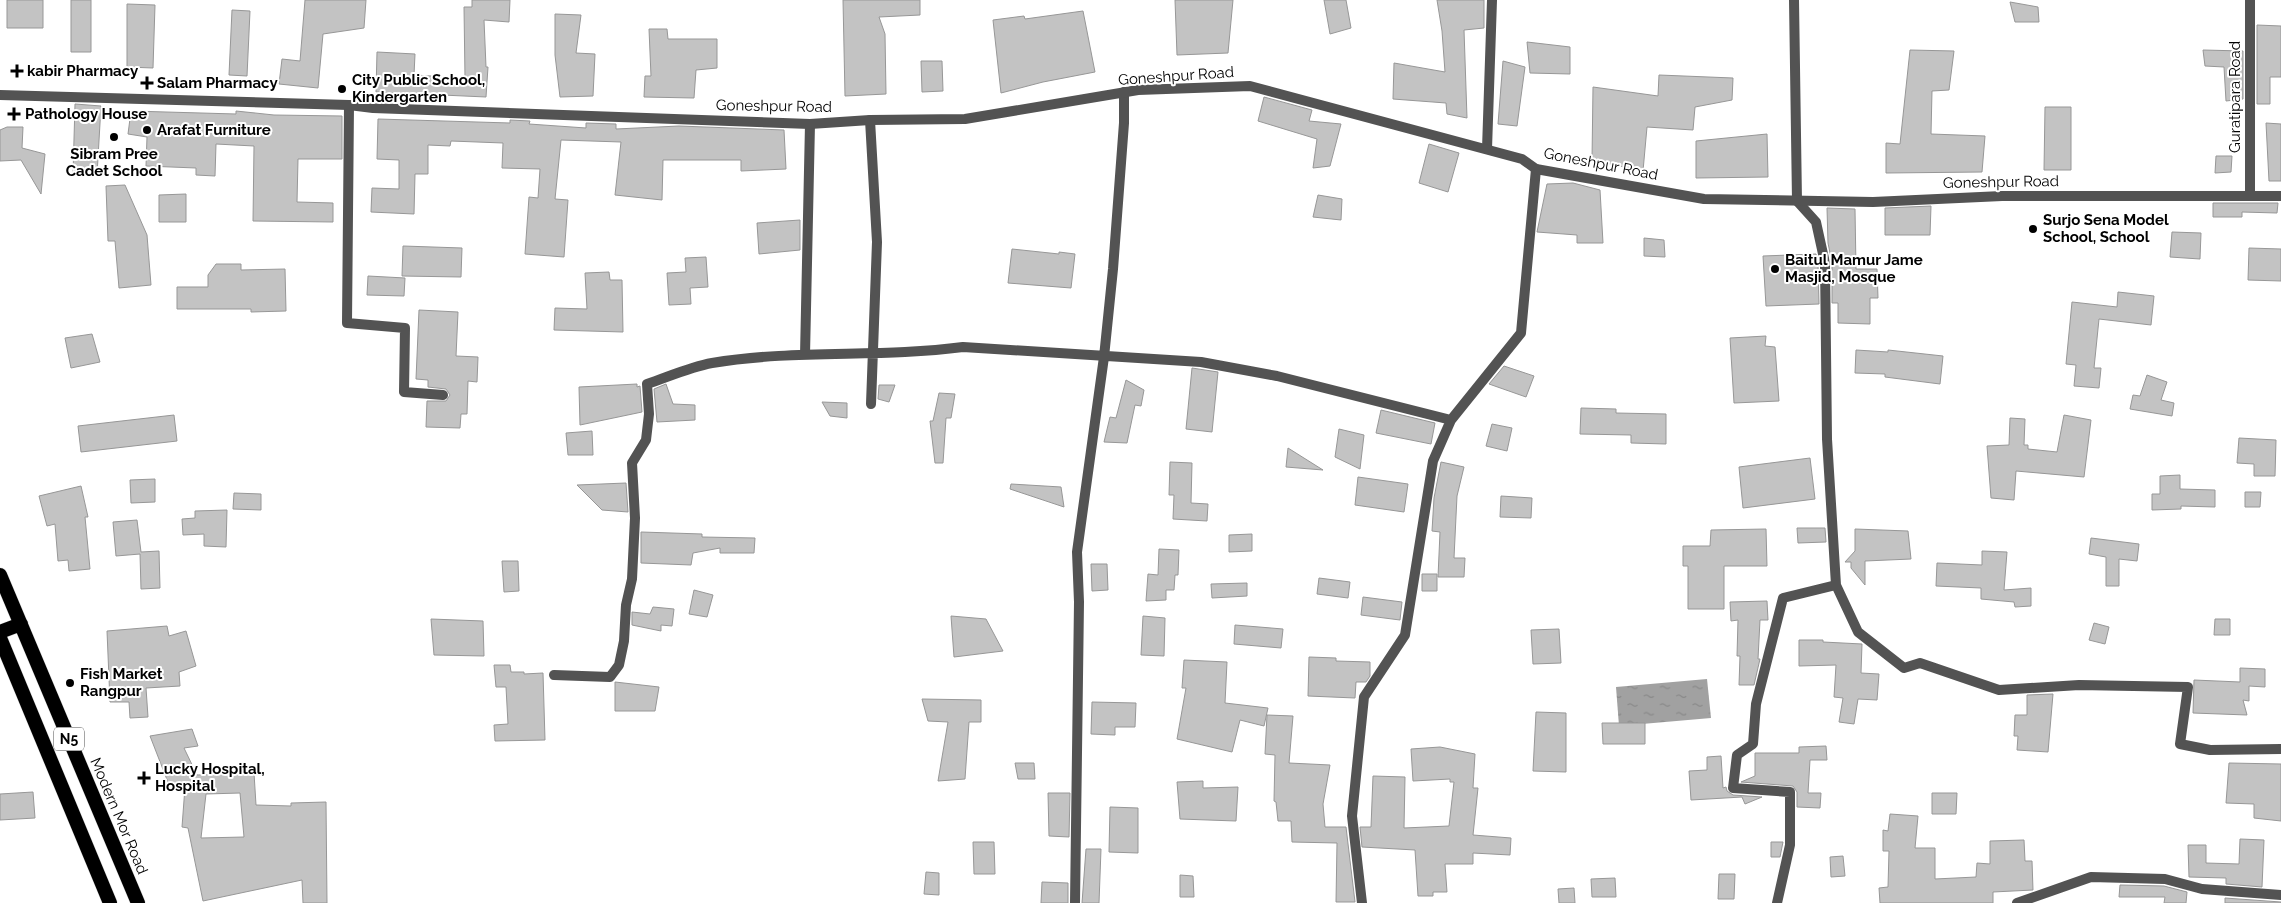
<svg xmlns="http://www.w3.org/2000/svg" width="2281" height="903" viewBox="0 0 2281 903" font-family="Raleway,sans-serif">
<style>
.water{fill:url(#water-ripples)}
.building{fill:#c3c3c3;stroke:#979797;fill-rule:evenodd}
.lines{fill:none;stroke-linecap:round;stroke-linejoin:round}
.trunk-casing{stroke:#dbdbdb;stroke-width:15}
.minor{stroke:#535353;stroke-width:10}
.tertiary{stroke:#535353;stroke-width:10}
.trunk{stroke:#000;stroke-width:14}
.poi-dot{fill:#000;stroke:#fff;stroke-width:2}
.labels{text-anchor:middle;stroke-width:4;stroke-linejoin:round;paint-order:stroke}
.shield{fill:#fff;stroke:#4c4c4c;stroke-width:1}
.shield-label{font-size:14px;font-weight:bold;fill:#000}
.poi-label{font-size:15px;font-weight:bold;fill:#000;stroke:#fff;text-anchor:start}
.street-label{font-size:15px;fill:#000;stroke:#fff}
</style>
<defs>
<pattern id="water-ripples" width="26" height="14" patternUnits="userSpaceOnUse" patternTransform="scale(1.25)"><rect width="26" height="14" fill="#a1a1a1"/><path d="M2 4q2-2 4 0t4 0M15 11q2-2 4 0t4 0" fill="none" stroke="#898989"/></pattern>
</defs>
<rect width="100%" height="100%" fill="#fff"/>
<path class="water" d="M1707,679L1711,718L1619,726L1616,687Z"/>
<path class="building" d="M7,0H43V28H7Z
M71,0H91V52H71Z
M305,0H366L364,28L323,34L318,88L279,84L282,59L300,61Z
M472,0H510L509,22L484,20L486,67H488L486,97L376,92L377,52L415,54L414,75L465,78L464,7H472Z
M843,0H920V15L879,17L885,34L886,94L845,96Z
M1175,0H1233L1228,53L1177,55Z
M1324,0H1346L1351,28L1330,34Z
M1437,0H1484V28L1464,30L1467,118L1447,114L1446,103L1393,99L1394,63L1445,72L1442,31Z
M2010,2L2038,7L2039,22H2015Z
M127,4L155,5L153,68L127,67Z
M232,10L250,11L247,76L229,75Z
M1083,11L1095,72L1043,82L1001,93L993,20L1024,16L1025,19Z
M555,14L581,15L576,53L595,54L593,96L560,97L555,55Z
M2257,25L2281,26V77H2270V104H2257Z
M649,29H667L668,39H717V68L696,70L694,98L644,97L645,76H651Z
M1527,42L1570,47V74L1530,73Z
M1910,50L1954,51L1949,90L1932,91L1931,134L1985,136L1982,172L1886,173V143L1900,144Z
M2203,50L2243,51V99L2226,101L2224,67L2205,66Z
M921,61H942L943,91L922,92Z
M1503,61L1525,67L1517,126L1498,124Z
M1659,75L1733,78L1732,100L1695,107L1693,130L1647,127L1643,171L1592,160L1593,87L1658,96Z
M1264,97L1312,110L1309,121L1341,124L1330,166L1313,168L1317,139L1258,121Z
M75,104L101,106L97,175L73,174Z
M2045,107H2071V170H2044Z
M131,111L236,114V111L274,115L342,116V159H298L297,202L333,203V222L253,221L254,146L216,144L215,176L196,175V168L146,166L147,137L128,134Z
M378,119L510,123V120L530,121L529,124L586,128V123L616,124V129L679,126L784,130L786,169L741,171V160H663L662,200L615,195L621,142L561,140L555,199L568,200L564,257L525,254L529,197L538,198L540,169L502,168L503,143L451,141L450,146L428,145V174H415L414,214L371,212L372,188L399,189V160L377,159Z
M2266,123L2281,124V181H2269Z
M7,127H23L22,148L45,154L41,194L21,160L0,161V130Z
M1767,134L1768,177L1696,178V141Z
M1429,144L1459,153L1448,192L1419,183Z
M2216,156H2232L2231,172L2215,173Z
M1573,183L1600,190L1603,243H1577V235L1537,232L1547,184Z
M125,185L147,235L151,285L119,288L115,241H108L106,186Z
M186,194V222H159V195Z
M1318,195L1342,199L1341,220L1313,217Z
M2213,203H2278L2277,213L2242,212V217H2213Z
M1931,206L1930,235H1885V208Z
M1827,208L1855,209L1856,269H1877L1878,298H1870V324L1838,323V303H1832V263L1828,243Z
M800,220V250L759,254L757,223Z
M2172,232L2201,233L2200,259L2170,257Z
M1644,238L1664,240L1665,257L1644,256Z
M403,246L462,248L461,277L402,276Z
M2249,248L2281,249V281L2248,280Z
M1012,249L1059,254V252L1075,254L1071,288L1008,283Z
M1816,254L1818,264L1819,304L1766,306L1763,256Z
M706,257L708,287L690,288L691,304L669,305L667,273L686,272L685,258Z
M216,264H241V270L285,269L286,311L251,312V309H177V287H208V275Z
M609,272L610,280H622L623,332L554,330L555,308L587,309L585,273Z
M368,276L405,278L404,296L367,295Z
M2118,292L2154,296L2151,325L2099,319L2094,368H2101L2099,388L2074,386L2076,365L2066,364L2072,302L2117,307Z
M419,310L458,312L456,356L478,357L477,382L468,381L467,414H461L460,428L426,427L427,401H446L450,395L446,389L428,387V380L416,379Z
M92,334L100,362L71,368L65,338Z
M1766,336L1765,346L1775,347L1779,401L1734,403L1730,338Z
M1856,350L1888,352V350L1943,356L1940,384L1885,377V374L1855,373Z
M1504,366L1534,376L1526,397L1489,384Z
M1192,368L1218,372L1212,432L1186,429Z
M2147,375L2167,382L2161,400L2174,403L2172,416L2130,409L2133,395L2140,396Z
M1126,380L1144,390L1141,406L1135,405L1127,443L1104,442L1110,417L1116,418Z
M637,384V387L640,386L642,412L580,425L579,387Z
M666,384L673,404L695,405V420L657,422L654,389Z
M879,385H895L889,402L878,399Z
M939,393L955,394L951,418H946L943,463H935L930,421H933Z
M822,402L847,403V418L830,416Z
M1581,408L1616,409V413L1666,414V444L1631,443V435L1580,434Z
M1381,410L1435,423L1431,444L1376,433Z
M174,415L177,441L81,452L78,426Z
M2064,415L2091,420L2084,477L2016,471L2014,500L1991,498L1987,446L2009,445L2010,418L2025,419L2024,445H2028V449L2057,452Z
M1492,424L1512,428L1507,451L1486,446Z
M1339,429L1364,435L1360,469L1335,457Z
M592,431L593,455H568L566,433Z
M2239,438L2276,440L2275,476H2254V464L2237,463Z
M1288,448L1323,470L1286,467Z
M1810,458L1815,499L1743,508L1739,467Z
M1170,462L1192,463L1191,503L1208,504L1207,521L1173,519L1174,495H1169Z
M1441,462L1464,467L1457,496L1454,558H1465L1464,577H1438L1440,532L1432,531L1434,498Z
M2180,475V489L2215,490V507L2181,506V509L2152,510V494H2160V476Z
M1358,477L1408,484L1404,512L1355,505Z
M155,479V502L131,503L130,480Z
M626,483L628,512L602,510L577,485Z
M1011,484L1061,487L1064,507L1010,489Z
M81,486L88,517H85L90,569L69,571L68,560L58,561L55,524L47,526L39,496Z
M2245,492H2261L2260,507H2245Z
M234,493L261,494V510L233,509Z
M1501,496L1532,498L1531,518L1500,517Z
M227,510L226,547L204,546V534L183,535L182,519L195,518V511Z
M137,520L141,552L159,551L160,588L141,589L140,554L116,556L113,522Z
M1797,528H1825L1826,542L1798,543Z
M1766,529L1767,566H1724V609H1688V566H1683V546H1710L1711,530Z
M1855,529L1908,531L1911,559L1865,561V585L1851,568V562H1845L1855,551Z
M641,532L702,534V537L755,538L754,553H720V548L693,553L691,565L641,563Z
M1252,534V551L1229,552V535Z
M2091,538L2139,544L2137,561L2119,559V586H2106V557L2089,554Z
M1159,549L1179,550L1178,575H1175L1174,590H1166V600L1146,601L1148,574L1158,575Z
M1982,551L2007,552L2004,590L2031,588V606L2015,607L2014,602L1981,599V588L1936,586L1937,563L1982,565Z
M502,561H518L519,591L504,592Z
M1091,564H1107L1108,590L1092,591Z
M1422,574H1437V591H1422Z
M1319,578L1350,582L1348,598L1317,594Z
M1247,583V596L1212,598L1211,584Z
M694,590L713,595L707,617L689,614Z
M1363,597L1402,602L1400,620L1361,615Z
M1767,601L1768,620H1760L1758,659H1760L1754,685H1739L1740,656H1737L1738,620L1731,621L1730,602Z
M653,607L674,609L672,626L661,625V631L632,625V612L650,614Z
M951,616L986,619L1003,651L954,657Z
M1143,616L1165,618L1164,656L1141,655Z
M431,619L483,621L484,656L434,655Z
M2215,619H2230V635H2214Z
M2094,623L2109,627L2105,644L2089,640Z
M1235,625L1283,629L1281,648L1234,644Z
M167,626L169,636L186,631L196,666L179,672L180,686L146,688L148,717L130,718L129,702H110L107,631Z
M1559,629L1561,663L1533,664L1531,630Z
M1799,640H1823V642L1862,644L1861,673L1879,674L1877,700L1858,699L1854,724L1839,722L1843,698L1834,697L1836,665L1799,666Z
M1309,657L1336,658V661L1370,662V676L1366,682H1356L1355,698L1308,696Z
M1184,660L1227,662L1225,703L1268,708L1264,726L1240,720L1232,752L1177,739L1186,688H1182Z
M494,665H510L511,672H524V674L543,673L545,740L495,741L494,725L508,724L506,687H496Z
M2240,668L2265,669V687L2249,686V701L2243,700L2247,715L2193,713L2194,680L2240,682Z
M615,682L659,687L655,711H615Z
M2053,694L2048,752L2017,750L2018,736H2014L2015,715H2027V695Z
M922,699L981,700V722H969L965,779L938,781L948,722L928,721Z
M1092,702L1136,703L1135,727H1115V735L1091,734Z
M1536,712L1566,713V772L1533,771Z
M1267,715L1293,716L1289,763L1330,765L1323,804L1325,827H1346L1355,902H1336L1337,843L1292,842L1291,821H1278L1276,802L1274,801L1275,755L1265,754Z
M1602,723H1645V744H1603Z
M192,729L198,746L184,748L197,775L254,773L256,805L291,806V803L326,802L327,903H303L302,880L203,901L188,828L182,827L185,787L171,790L150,736ZM240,793L244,837L201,838L206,794Z
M1826,746L1827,760H1810L1808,793H1821L1820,808L1797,807V792L1793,786L1741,782L1755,776V753H1799V747Z
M1440,747L1475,754L1473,788H1478L1473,835L1511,838L1510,855L1473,853V864H1445L1447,892H1433V896H1418L1415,850L1362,847L1360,827H1371L1373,776L1405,777L1404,828L1449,826L1454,782H1450V779L1413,781L1411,749Z
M1721,756L1723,788L1726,787L1727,791L1733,795L1762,797L1745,804L1742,797L1691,800L1689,771L1707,770V757Z
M1015,763H1034L1035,779H1018Z
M2229,763L2281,764V821L2254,818V804L2226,803Z
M1203,781V788L1238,787L1236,821L1180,819L1177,782Z
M33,792L35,818L0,820V794Z
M1048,793H1070L1069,837L1049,836Z
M1932,793H1957L1956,814H1932Z
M1110,807L1138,808V853L1109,852Z
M1890,814L1918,816L1915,848H1935V879L1976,877L1977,863L1990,864V841L2024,840L2025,861H2032L2033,890L1993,892V903H1880L1879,888L1888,887L1889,851H1883V830L1888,831Z
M2240,839L2264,840L2262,887L2226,884V878L2189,877L2188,845H2206V863L2239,864Z
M973,842H994L995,874H974Z
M1771,842H1783L1780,857H1771Z
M1086,849H1101L1099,903H1082Z
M1843,856L1845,876L1831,877L1830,857Z
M926,872L939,873V895L924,894Z
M1719,874H1735L1734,899H1718Z
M1180,875L1193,876L1194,897H1180Z
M1615,878L1616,897H1592L1591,879Z
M1042,882L1068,883V903H1041Z
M2120,885L2164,886L2187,892L2186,903H2164L2165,897H2119Z
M1574,888L1575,903H1559L1558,889Z
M2225,898L2281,902V903H2225Z"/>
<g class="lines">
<g class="trunk-casing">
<path id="trunk" d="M0,575L138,903
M0,632L21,624
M0,638L110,903"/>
</g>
<path class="minor" d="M2250,0V195
M349,105L347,323L405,328L404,392L443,395
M870,120L877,242L871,404
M1487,149L1492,0
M805,355L810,124
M1836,585L1858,632L1904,668L1920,663L1999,690L2079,685L2188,687L2180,744L2210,750L2281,749
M554,675L610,677L619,665L624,641L626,605L632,579L635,518L632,463L646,440L649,414L647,384C668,377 690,367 712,363C795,349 880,358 963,347L1201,362L1277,376L1451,420
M1075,903L1079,602L1077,552L1104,357L1113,269L1124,123V92
M1362,903L1352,816L1364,697L1405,635L1433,461L1451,420L1521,333L1536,169
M1777,903L1790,845V792L1733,788L1737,755L1753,744L1756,704L1783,598L1836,585L1827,439L1825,263L1816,222L1797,201L1794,0
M2017,903L2091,877L2165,879L2202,889L2281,895"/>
<path class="tertiary" d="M0,95L349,105L373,108L810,124L870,120L965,119L1138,90L1250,86L1522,159L1536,169L1704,199L1873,202L2002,196H2281"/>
<use href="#trunk" class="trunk"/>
</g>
<g class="poi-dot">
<path d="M14.5 63.5h5v5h5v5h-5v5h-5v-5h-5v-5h5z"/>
<path d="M144.5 75.5h5v5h5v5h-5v5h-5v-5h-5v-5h5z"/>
<circle cx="342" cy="89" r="5"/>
<path d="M11.5 106.5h5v5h5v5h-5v5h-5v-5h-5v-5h5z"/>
<circle cx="147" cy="130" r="5"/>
<circle cx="114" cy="137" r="5"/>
<circle cx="2033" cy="229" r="5"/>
<circle cx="1775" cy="269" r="5"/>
<circle cx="70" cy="683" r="5"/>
<path d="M141.5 770.5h5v5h5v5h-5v5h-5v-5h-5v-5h5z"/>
</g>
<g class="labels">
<rect class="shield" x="54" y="727.5" width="30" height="23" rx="4"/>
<g class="shield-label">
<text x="69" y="744">N5</text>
</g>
<g class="poi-label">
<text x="27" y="76">kabir Pharmacy</text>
<text x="352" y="85">City Public School,<tspan x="352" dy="17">Kindergarten</tspan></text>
<text x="157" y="88">Salam Pharmacy</text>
<text x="25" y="119">Pathology House</text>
<text x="157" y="135">Arafat Furniture</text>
<text x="114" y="159" text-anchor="middle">Sibram Pree<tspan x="114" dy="17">Cadet School</tspan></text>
<text x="2043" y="225">Surjo Sena Model<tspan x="2043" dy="17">School, School</tspan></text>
<text x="1785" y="265">Baitul Mamur Jame<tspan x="1785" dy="17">Masjid, Mosque</tspan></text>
<text x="80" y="679">Fish Market<tspan x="80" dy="17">Rangpur</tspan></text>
<text x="155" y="774">Lucky Hospital,<tspan x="155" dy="17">Hospital</tspan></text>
</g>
<g class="street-label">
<text transform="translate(1176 76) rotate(-4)" y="5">Goneshpur Road</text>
<text transform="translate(2235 97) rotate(-90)" y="5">Guratipara Road</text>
<text transform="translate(774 106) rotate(1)" y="5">Goneshpur Road</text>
<text transform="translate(1601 164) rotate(11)" y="5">Goneshpur Road</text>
<text transform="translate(2001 182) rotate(-1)" y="5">Goneshpur Road</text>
<text transform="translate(119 816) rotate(67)" y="5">Modern Mor Road</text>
</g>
</g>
</svg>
